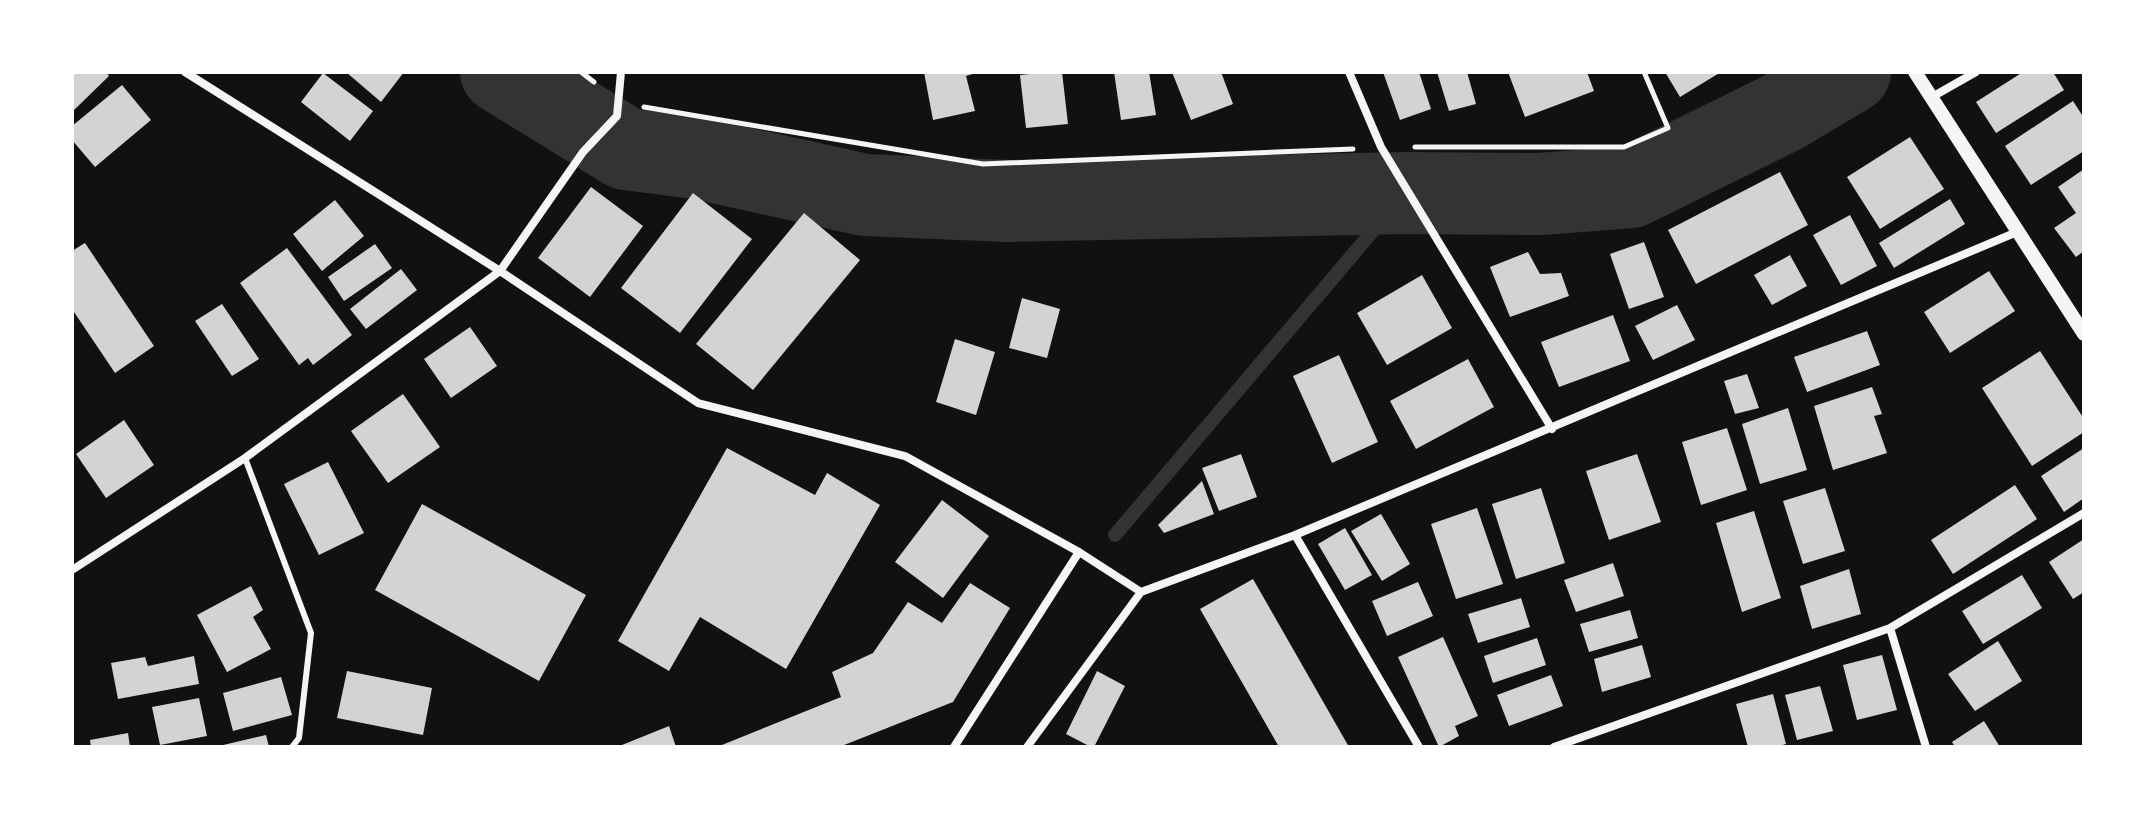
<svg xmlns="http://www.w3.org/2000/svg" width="2156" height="819" viewBox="0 0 2156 819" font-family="Poppins,sans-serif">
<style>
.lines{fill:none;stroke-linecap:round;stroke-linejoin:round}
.stream{stroke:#333;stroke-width:14}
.river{stroke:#333;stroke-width:82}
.building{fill:#d3d3d3}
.path{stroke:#f5f5f5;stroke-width:5}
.service{stroke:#f5f5f5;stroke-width:6}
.minor{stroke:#f5f5f5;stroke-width:8}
.tertiary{stroke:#f5f5f5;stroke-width:14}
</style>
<rect width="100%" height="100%" fill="#111"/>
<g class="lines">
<path class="stream" d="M1115,535L1405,193"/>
<path class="river" d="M501,72L626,149L697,158L865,195L1008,201L1405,193L1540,194L1631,187L1783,112L1850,72"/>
</g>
<path class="building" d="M72,72H106L109,76L72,112Z
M346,72H404L381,102Z
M924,72H979L966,76L975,111L933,120Z
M1049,72H1062L1068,124L1026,128L1020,75Z
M1114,72H1149L1156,115L1121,120Z
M1172,72H1221L1233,104L1191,120Z
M1383,72H1419L1431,109L1400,120Z
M1437,72H1467L1476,104L1449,111Z
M1508,72H1587L1594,91L1525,117Z
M1665,72H1721L1680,97Z
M2023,72H2053L2064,90L1996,133L1976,102Z
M323,73L373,111L350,141L301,102Z
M122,85L151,120L95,167L72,140V126Z
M2073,101L2084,118V151L2031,185L2005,146Z
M1910,137L1944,189L1880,229L1847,177Z
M2084,169V251L2076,257L2054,228L2076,213L2058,187Z
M1780,172L1808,225L1696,284L1668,230Z
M591,187L643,226L590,297L538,258Z
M693,193L752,239L680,333L621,288Z
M1950,199L1965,224L1894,268L1879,243Z
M335,200L364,236L322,271L293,234Z
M804,213L860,260L753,390L696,344Z
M1850,215L1877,266L1841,285L1813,235Z
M1644,242L1664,297L1629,309L1610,254Z
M85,243L154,346L115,373L72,309V251Z
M375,244L392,268L344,301L328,277Z
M287,248L352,335L313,365L308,358L299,365L240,283Z
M1528,252L1540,274L1561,273L1569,296L1510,317L1490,267Z
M1790,255L1807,286L1772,305L1754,275Z
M401,269L417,290L366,329L350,309Z
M1989,271L2015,311L1950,353L1924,312Z
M1422,275L1452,328L1387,365L1357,313Z
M1022,298L1060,309L1047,358L1009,348Z
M222,304L259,359L232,376L195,321Z
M1677,305L1695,340L1653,360L1635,326Z
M1613,315L1630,361L1559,387L1541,342Z
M470,327L497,366L451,398L424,359Z
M1867,331L1880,365L1807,392L1794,357Z
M955,339L995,352L976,415L936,402Z
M2040,351L2084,419V432L2032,466L1982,388Z
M1339,355L1378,442L1332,463L1293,376Z
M1468,359L1494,407L1416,449L1390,401Z
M1747,374L1759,408L1735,414L1724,381Z
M1872,387L1882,414L1874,416L1887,453L1833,470L1814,406Z
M403,394L440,447L388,483L351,431Z
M1788,408L1807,470L1760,484L1742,424Z
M124,420L154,465L106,498L76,454Z
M1727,428L1747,490L1701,505L1682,442Z
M727,448L815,495L827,473L880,505L786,669L700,617L669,671L618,641Z
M2084,448V498L2064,512L2041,476Z
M1241,454L1257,497L1219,511L1202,468Z
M1637,454L1661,522L1609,540L1586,471Z
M328,462L364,533L319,555L284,484Z
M1202,481L1214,514L1164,533L1158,525Z
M2015,485L2037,519L1953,574L1931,540Z
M1541,488L1565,563L1516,579L1492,504Z
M1825,488L1845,551L1803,564L1783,501Z
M942,500L989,536L943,598L895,562Z
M422,504L586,595L539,681L375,590Z
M1477,508L1503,584L1456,599L1431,524Z
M1754,511L1781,598L1742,612L1716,523Z
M1381,514L1410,564L1382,581L1351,531Z
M1345,528L1372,575L1345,590L1318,544Z
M2084,539V592L2073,599L2049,562Z
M1613,563L1624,596L1576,612L1564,580Z
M1849,569L1861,614L1812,629L1800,586Z
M2022,575L2042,608L1983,644L1962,611Z
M1253,579L1349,747H1279L1200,609Z
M1418,582L1433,616L1387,636L1372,601Z
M970,583L1010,608L953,702L839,747H717L841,697L832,672L873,653L908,602L942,623Z
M251,586L263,610L253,617L271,649L227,672L197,615Z
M1521,598L1530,627L1478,643L1468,614Z
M1630,610L1638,638L1589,652L1580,624Z
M1443,637L1478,716L1455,726L1459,736L1439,747L1398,657Z
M1537,638L1546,665L1493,683L1484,656Z
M1998,641L2022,681L1975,711L1948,674Z
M1642,645L1651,677L1602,692L1594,659Z
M1882,655L1897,710L1857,720L1843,665Z
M194,656L199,684L118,699L111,663L145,657L148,666Z
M347,671L432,688L423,735L337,718Z
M1097,671L1125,686L1094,747H1091L1066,734Z
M1551,675L1563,706L1509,726L1497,695Z
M281,677L292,715L233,731L223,693Z
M1820,686L1833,731L1797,740L1785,695Z
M1773,694L1786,744L1775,747H1748L1736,704Z
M199,698L207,736L160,745L152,707Z
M1984,721L2000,747H1955L1952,742Z
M669,726L676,747H617Z
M128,733L130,747H91L90,740Z
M266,735L269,747H220L219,746Z"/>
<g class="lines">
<path class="path" d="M581,72L594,82
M644,107L983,164L1353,149
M1415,147H1624L1668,128L1644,72"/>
<path class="service" d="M245,458L311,633L299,738L292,747"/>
<path class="minor" d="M185,72L500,271L698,403L905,456L1079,552L1141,592L1295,535L2017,232
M1349,72L1381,147L1552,429
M1932,97L1976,72
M1295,535L1419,747
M72,570L245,458L500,271L583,152L617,116L621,72
M1890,628L1926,747
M954,747L1079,552
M1027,747L1141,592
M1554,747L1890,628L2084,513"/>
<path class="tertiary" d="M1915,72L2084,334"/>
</g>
<rect width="2156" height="819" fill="none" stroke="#ffffff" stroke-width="148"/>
</svg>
